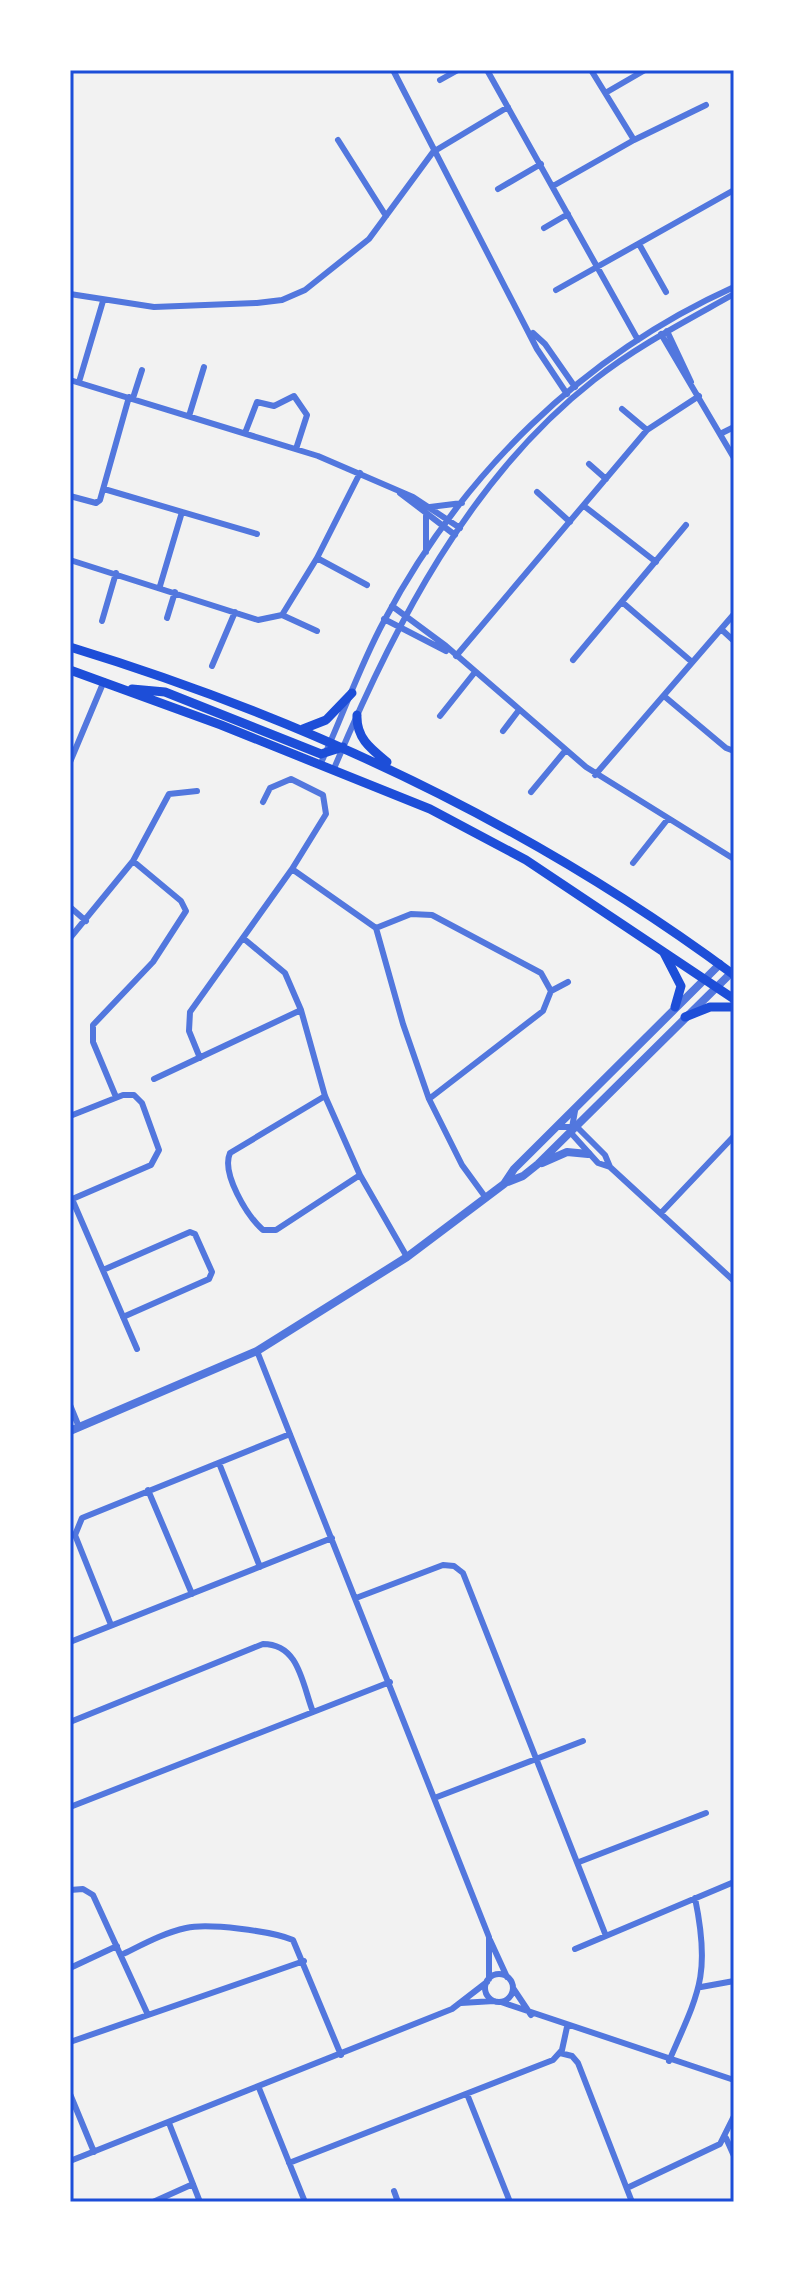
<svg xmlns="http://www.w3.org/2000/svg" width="804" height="2272" viewBox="0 0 804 2272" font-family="Overpass,sans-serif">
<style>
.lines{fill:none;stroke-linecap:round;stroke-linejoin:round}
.minor{stroke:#5277de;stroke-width:6}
.tertiary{stroke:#5277de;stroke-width:8}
.secondary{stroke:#1d4ed8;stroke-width:9}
.neatline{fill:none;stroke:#1d4ed8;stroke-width:3}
</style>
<rect width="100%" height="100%" fill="#f2f2f2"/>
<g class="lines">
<path class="minor" d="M393,70L537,349L567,394
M487,70L638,340
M591,70L634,140
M440,80L458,70
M607,92L645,70
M338,140L386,216
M553,186L634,140L706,105
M498,189L541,164
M544,228L568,214
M639,244L666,292
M556,290L734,190
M70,294L154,307L257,303L282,300L305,290L369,239L433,152L508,107
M667,331L691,382
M533,333L545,344L575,387
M661,334L734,458
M70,380L318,456L413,497L460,528
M79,382L103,301
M133,398L142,370
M622,409L647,430
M189,416L204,367
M245,433L257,402L274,406L294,396L307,415L296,449
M720,434L734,427
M589,464L606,479
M104,489L257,534
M537,492L570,522
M400,493L455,535
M70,496L96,503L100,500L129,397
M584,506L656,562
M430,507L462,503
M426,516V552
M317,558L367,585
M70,560L258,620L282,615L317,558L360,473
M160,586L182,512
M622,602L692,662
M392,606L446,646L586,767L734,859
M282,615L317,631
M167,618L175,592
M384,619L446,651
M102,621L116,573
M721,629L734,641
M456,656L647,430L699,396
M573,660L686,525
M212,666L235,612
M664,696L726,748L734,751
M440,716L475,672
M503,731L519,710
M70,762L104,681
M320,765C342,718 359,667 384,621C461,475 583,355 734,287
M333,771C393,627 470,477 594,380C637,346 686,321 734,294
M595,775L734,614
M531,792L565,751
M633,863L667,820
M292,869L376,928L403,1024L429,1099L462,1165L486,1198
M70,907L86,921
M376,928L411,914L432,915L541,973L551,991L543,1011L429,1099
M70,938L133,861L169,794L197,791
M243,938L285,973L301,1010L325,1096L360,1175L407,1257
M551,991L568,982
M200,1058L189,1031L190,1012L292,869L326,814L323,795L291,779L270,788L263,802
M154,1079L301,1010
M325,1096L230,1153C221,1173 247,1216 263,1230H276L360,1175
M116,1097L93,1042V1025L153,962L186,911L181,901L133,861
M575,1111L571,1133L598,1163L610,1167
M70,1116L123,1095H134L142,1103L159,1150L151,1165L70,1200
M558,1127H577L605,1155L610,1167L734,1281
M72,1199L137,1349
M661,1213L734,1136
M103,1270L190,1232L195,1234L212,1272L209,1279L123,1317
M257,1351L489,1937V1979
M70,1405L79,1427
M219,1463L260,1567
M148,1490L192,1594
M356,1598L443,1565L454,1566L463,1573L606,1936
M111,1625L75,1535L82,1518L290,1434
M70,1642L332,1538
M70,1722L263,1644C299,1644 302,1683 313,1712
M437,1797L583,1741
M70,1807L390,1682
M579,1862L706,1813
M70,1890L83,1889L93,1895L148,2015
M490,1940L507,1977
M575,1949L734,1882
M121,1955C142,1945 163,1933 186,1928C208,1923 272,1931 293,1940L341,2055
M70,1968L117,1946
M485 1988a14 14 0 1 1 28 0a14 14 0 1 1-28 0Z
M701,1987L734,1981
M513,1988L531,2015
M501,2002L734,2080
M461,2003L494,2001
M70,2042L304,1961
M560,2053L572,2056L578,2063L632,2202
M669,2061C699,1992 711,1975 695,1898
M259,2088L305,2202
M70,2094L94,2152
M467,2094L510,2202
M169,2123L200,2202
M726,2138L734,2156
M70,2161L452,2009L487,1982
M289,2163L553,2060L562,2050L567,2027
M627,2188L720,2144L734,2116
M394,2191L398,2202
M153,2202L193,2184"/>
<path class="tertiary" d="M542,1163L567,1152L588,1154
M505,1183L523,1176L538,1164L731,973
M70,1431L257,1351L407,1257L504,1184L514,1169L720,964"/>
<path class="secondary" d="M70,647C309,720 533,826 734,975
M70,670L221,725L430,809L526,860L734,999
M132,689L165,692L321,754L343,747
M357,715C356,738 371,749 387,762
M303,729L326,720L352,693
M664,953L681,986L675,1007
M685,1017L710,1007H734"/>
</g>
<rect width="804" height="2272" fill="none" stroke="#ffffff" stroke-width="144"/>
<rect x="72" y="72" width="660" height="2128" class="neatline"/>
</svg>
